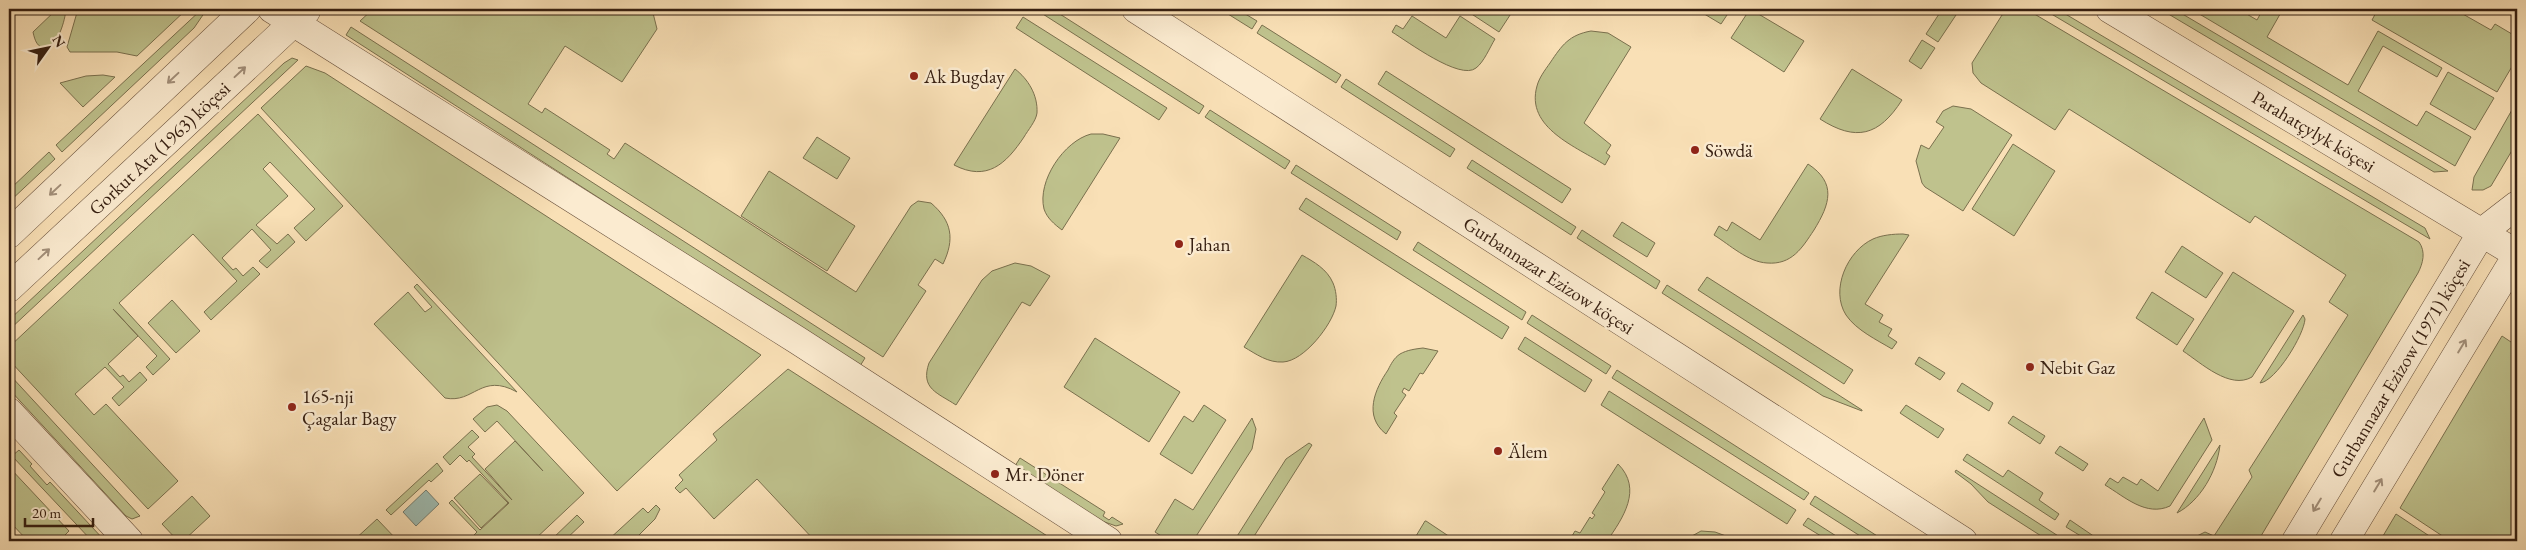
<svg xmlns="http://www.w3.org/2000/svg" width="2526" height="550" viewBox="0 0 2526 550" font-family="'EB Garamond',serif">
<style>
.green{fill:#bfc28d;stroke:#7a704e}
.water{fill:#9ebcb2;stroke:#747d71}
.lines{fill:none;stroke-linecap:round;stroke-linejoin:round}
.minor-casing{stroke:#664e3a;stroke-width:29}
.minor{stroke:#fbebd0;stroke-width:28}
.oneway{stroke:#a28f7a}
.poi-dot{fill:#8f2418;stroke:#fbebd0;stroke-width:2}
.labels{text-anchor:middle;stroke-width:5;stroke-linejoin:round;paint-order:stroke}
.poi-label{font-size:19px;fill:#351e10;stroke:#fbebd0;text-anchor:start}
.street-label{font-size:19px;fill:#351e10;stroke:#fbebd0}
</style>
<rect width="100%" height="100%" fill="#f9e0b6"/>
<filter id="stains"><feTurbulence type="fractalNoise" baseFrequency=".004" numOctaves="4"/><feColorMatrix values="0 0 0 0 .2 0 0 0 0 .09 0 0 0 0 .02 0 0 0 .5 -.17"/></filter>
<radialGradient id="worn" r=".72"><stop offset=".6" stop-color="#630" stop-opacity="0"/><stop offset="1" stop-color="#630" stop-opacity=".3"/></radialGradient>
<path class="green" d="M57,9H66C65,21 58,45 46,49C37,47 35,41 33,32Z
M78,9H187L137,56L117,52H70L67,47Z
M202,9H207L194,28L62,152L56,145Z
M373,9H652L657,29L622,82L565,46L528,104L542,113L545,108L610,150L607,154L614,159L625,143L856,292L911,206L918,201L931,203C952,221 955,239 943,264L935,259L918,285L926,291L883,357L360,21Z
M1035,9H1052L1204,106L1199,114Z
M1220,9H1237L1257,21L1252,29Z
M1464,9H1514L1499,32Z
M1696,9H1731L1721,24Z
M1750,9L1804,41L1784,72L1731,38Z
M1931,9H1960L1938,42L1926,34L1939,14Z
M2011,9H2026L2419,242C2426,252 2423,263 2418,273L2258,541H2187L2205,532L2214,536L2252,477L2249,470L2348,315L2329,302L2346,275L2255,216L2250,223L2069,109L2055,130L1981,83L1973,73L1972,63L2002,15Z
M2043,9H2057L2425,228L2430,239Z
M2160,9H2174L2448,171L2434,172Z
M2191,9H2238L2257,20L2263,9H2283L2267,37L2348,85L2378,31L2442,68L2437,77L2383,46L2358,91L2417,126L2426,111L2471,137L2455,166Z
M2378,9H2454L2491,30L2495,24L2517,37V58L2497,92L2372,20Z
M1412,16L1446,38L1460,16L1495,39C1490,47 1484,62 1476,68C1460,81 1407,41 1392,32L1396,25L1403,29Z
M1023,17L1167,108L1159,120L1016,28Z
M1262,25L1341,75L1336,83L1257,33Z
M351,27L865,358L860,366L346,35Z
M1591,31L1608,33L1631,47L1584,123L1611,145L1606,153L1610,156L1605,165C1577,147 1525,128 1537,86C1539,78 1545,70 1550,63C1562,45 1569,35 1591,31Z
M1922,40L1935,48L1921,69L1909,61Z
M292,58L298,60L9,330V320L284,63Z
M306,66L325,73L761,355L617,491L261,108Z
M1015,69C1028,79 1038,95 1037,113C1036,121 1028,130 1024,137C1006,164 987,182 954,165Z
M1852,69L1902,100C1879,136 1856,142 1820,119Z
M1386,71L1571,189L1562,203L1378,84Z
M2448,72L2494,98L2475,130L2430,104Z
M103,75L115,77L83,107L60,83L86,76Z
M1346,79L1455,149L1450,157L1341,87Z
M2517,101V142L2491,186L2483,190H2472L2474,177Z
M1953,106L1971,109L2012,135L1963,211L1925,187L1922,183L1916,161L1921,145L1929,149L1944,127L1936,122L1943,111Z
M1210,110L1290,161L1285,169L1205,117Z
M258,114L343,206L306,241L294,228L315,209L270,162L263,169L288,196L256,225L277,244L288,234L295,242L267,268L259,261L271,250L252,229L222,258L233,270L236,268L243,276L253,267L260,274L211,320L204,312L237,281L193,234L119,303L170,359L153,375L146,367L157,356L113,309L138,336L108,364L120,377L123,375L129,382L140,372L147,380L119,406L112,398L124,387L105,367L75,394L94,415L106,404L178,481L148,509L9,360V347Z
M1091,134H1103L1120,138L1062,230C1054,224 1047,218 1044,209C1037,181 1064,141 1091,134Z
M817,137L850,158L837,179L803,158Z
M2013,144L2055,171L2014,236L1972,209Z
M49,152L55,159L9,202V190Z
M1472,160L1576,227L1571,235L1467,168Z
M1808,164C1837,183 1830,204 1814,230C1802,248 1792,265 1767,263C1748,262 1730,245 1714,235L1719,226L1727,231L1732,222L1760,240Z
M1296,165L1401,232L1397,240L1291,173Z
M769,171L855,226L827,271L741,216Z
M1306,198L1509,327L1502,339L1299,209Z
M1622,222L1655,243L1647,257L1613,236Z
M1582,230L1660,281L1656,289L1577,238Z
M1903,234L1909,235L1865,304L1883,315L1879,322L1892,329L1888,336L1897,342L1892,349C1877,340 1856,330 1846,315C1830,290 1847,251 1873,239C1882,235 1893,234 1903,234Z
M1418,242L1526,312L1522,320L1413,250Z
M2182,246L2223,273L2206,298L2165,272Z
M1302,255C1314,262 1327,269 1333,283C1336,290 1337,299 1336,306C1332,325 1304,361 1283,362C1268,363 1256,354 1244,347Z
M1015,263L1031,266L1050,276L1030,306L1022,302L956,405C938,393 920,389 929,363L982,280L992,271Z
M2233,272L2294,311L2252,377C2230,390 2201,363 2183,351Z
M1707,277L1853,370L1844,384L1698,290Z
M417,284L517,392C481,372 474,404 445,398L374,324L408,292L425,312L432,307L414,287Z
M1667,285L1862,410V411L1823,396L1662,293Z
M2152,292L2194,319L2177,345L2136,318Z
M172,300L200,331L176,353L148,323Z
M1532,315L1611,366L1606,374L1527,323Z
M2303,315L2305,319C2304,335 2276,381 2260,383Z
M2502,336L2517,346V541H2450L2400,508Z
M1525,337L1592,380L1585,392L1518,349Z
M1095,338L1180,392L1149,442L1064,387Z
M1423,348L1438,351L1423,374L1420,373L1409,391L1404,388L1402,392L1406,395L1394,413L1397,416L1386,434C1363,416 1375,389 1388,370C1391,364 1394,358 1400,354C1407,350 1415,349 1423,348Z
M1919,357L1945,373L1940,380L1915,364Z
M788,369L1055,541H815L757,479L714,519L686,488L680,493L675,488L683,480L679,475L717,440L713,434Z
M1617,370L1809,493L1804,500L1612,378Z
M9,374L140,516L132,519L126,516L9,389Z
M1962,383L1993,403L1989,411L1957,391Z
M1609,391L1796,510L1787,524L1601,405Z
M497,405L507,411L584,493L533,541H468L477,532L449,503L452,500L480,530L509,503L469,460L467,462L460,455L450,465L443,457L472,430L479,437L468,447L475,454L472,457L512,500L485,469L515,441L543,471L497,421L485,432L473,419L487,407Z
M1204,405L1226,420L1192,474L1160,454L1184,416L1193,422Z
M1906,405L1944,429L1938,438L1900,413Z
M2013,416L2045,436L2040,444L2008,423Z
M1252,418L1256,429L1252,449L1193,541H1169L1155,532L1175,499L1193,510Z
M2204,418L2212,440L2170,506C2146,517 2125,497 2105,485L2110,478L2118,483L2123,477L2137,485L2141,479L2158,491Z
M1309,443L1312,445L1251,541H1234L1286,459Z
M2220,445C2217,472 2200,501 2177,513Z
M2060,446L2088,464L2083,471L2055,453Z
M19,450L32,464L30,466L47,485L50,482L105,541H92L12,456Z
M1967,454L2003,477L2008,470L2043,493L2039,500L2059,514L2055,520L1963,460Z
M1020,458L1105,512L1103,516L1109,520L1112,517L1123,524L1116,526L1099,520L1015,466Z
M437,463L443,471L431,482L429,480L391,515L386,510Z
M1618,464C1643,489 1623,518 1607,541H1569L1575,531L1580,533L1590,517L1592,519L1595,515L1592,513L1605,492L1602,489Z
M9,467L69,531L59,541H28L9,521Z
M1956,470L2066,541H2049L1988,502L1971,484L1955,472Z
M480,474L508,503L481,528L454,498Z
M192,496L210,516L183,541H178L162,524Z
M1815,496L1885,541H1868L1810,504Z
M656,505L660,509L655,519L633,541H607L643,508L648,513Z
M2396,514L2437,541H2380Z
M577,515L584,522L564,541H550Z
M1808,518L1844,541H1829L1803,525Z
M377,519L398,541H353Z
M2070,520L2095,537L2120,541H2089L2066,527Z
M1425,521H1426L1456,541H1413Z
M1701,531L1715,532L1726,536L1723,541H1683Z"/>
<path class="water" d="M426,490L439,504L416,526L403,512Z"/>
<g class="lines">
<g class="minor-casing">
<path id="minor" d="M272,9L797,340L1108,541
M1136,9L1963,541
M2110,9L2517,254
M9,234L247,9
M9,288L306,11
M9,412L129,541
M2296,541L2482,232L2517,205
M2344,541L2517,255"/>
</g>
<use href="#minor" class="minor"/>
</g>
<defs><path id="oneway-shaft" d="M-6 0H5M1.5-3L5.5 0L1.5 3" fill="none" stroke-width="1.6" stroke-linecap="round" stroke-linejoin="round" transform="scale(1.25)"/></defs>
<g class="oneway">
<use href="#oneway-shaft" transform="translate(240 72) rotate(-43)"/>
<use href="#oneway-shaft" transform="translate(173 78) rotate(137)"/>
<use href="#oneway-shaft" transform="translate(55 190) rotate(137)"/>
<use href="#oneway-shaft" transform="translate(44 254) rotate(-43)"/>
<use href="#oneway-shaft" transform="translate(2462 346) rotate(-59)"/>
<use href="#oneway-shaft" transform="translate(2378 485) rotate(-59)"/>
<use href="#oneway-shaft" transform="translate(2317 505) rotate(121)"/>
</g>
<g class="poi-dot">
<circle cx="914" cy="76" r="5"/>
<circle cx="1695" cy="150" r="5"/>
<circle cx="1179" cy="244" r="5"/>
<circle cx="2030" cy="367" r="5"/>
<circle cx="292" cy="407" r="5"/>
<circle cx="1498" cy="451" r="5"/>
<circle cx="995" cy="474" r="5"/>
</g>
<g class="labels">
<g class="poi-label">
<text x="924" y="83">Ak Bugday</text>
<text x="1705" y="157">Söwdä</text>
<text x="1189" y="251">Jahan</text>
<text x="2040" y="374">Nebit Gaz</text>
<text x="302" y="403">165-nji<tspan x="302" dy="22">Çagalar Bagy</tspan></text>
<text x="1508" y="458">Älem</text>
<text x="1005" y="481">Mr. Döner</text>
</g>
<g class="street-label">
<text transform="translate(2314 131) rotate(31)" y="7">Parahatçylyk köçesi</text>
<text transform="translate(159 148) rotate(-43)" y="7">Gorkut Ata (1963) köçesi</text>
<text transform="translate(1549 275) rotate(33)" y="7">Gurbannazar Ezizow köçesi</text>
<text transform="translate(2400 368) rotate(-59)" y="7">Gurbannazar Ezizow (1971) köçesi</text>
</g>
</g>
<rect width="2526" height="550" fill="none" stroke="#f9e0b6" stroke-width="30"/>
<rect x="10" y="10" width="2506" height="530" fill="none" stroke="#351e10" stroke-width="2.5"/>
<rect x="15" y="15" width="2496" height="520" fill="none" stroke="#351e10"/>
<g transform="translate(48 48) rotate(57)" stroke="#fbebd0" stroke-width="4" paint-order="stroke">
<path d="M0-4L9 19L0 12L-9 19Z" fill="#351e10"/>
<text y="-8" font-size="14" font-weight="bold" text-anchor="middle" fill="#351e10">N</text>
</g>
<path d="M25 518v8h68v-8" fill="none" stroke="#351e10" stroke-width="2.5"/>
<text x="32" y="518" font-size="15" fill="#351e10" stroke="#fbebd0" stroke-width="4" paint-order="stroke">20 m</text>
<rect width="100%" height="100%" filter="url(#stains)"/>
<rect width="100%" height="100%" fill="url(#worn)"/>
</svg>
